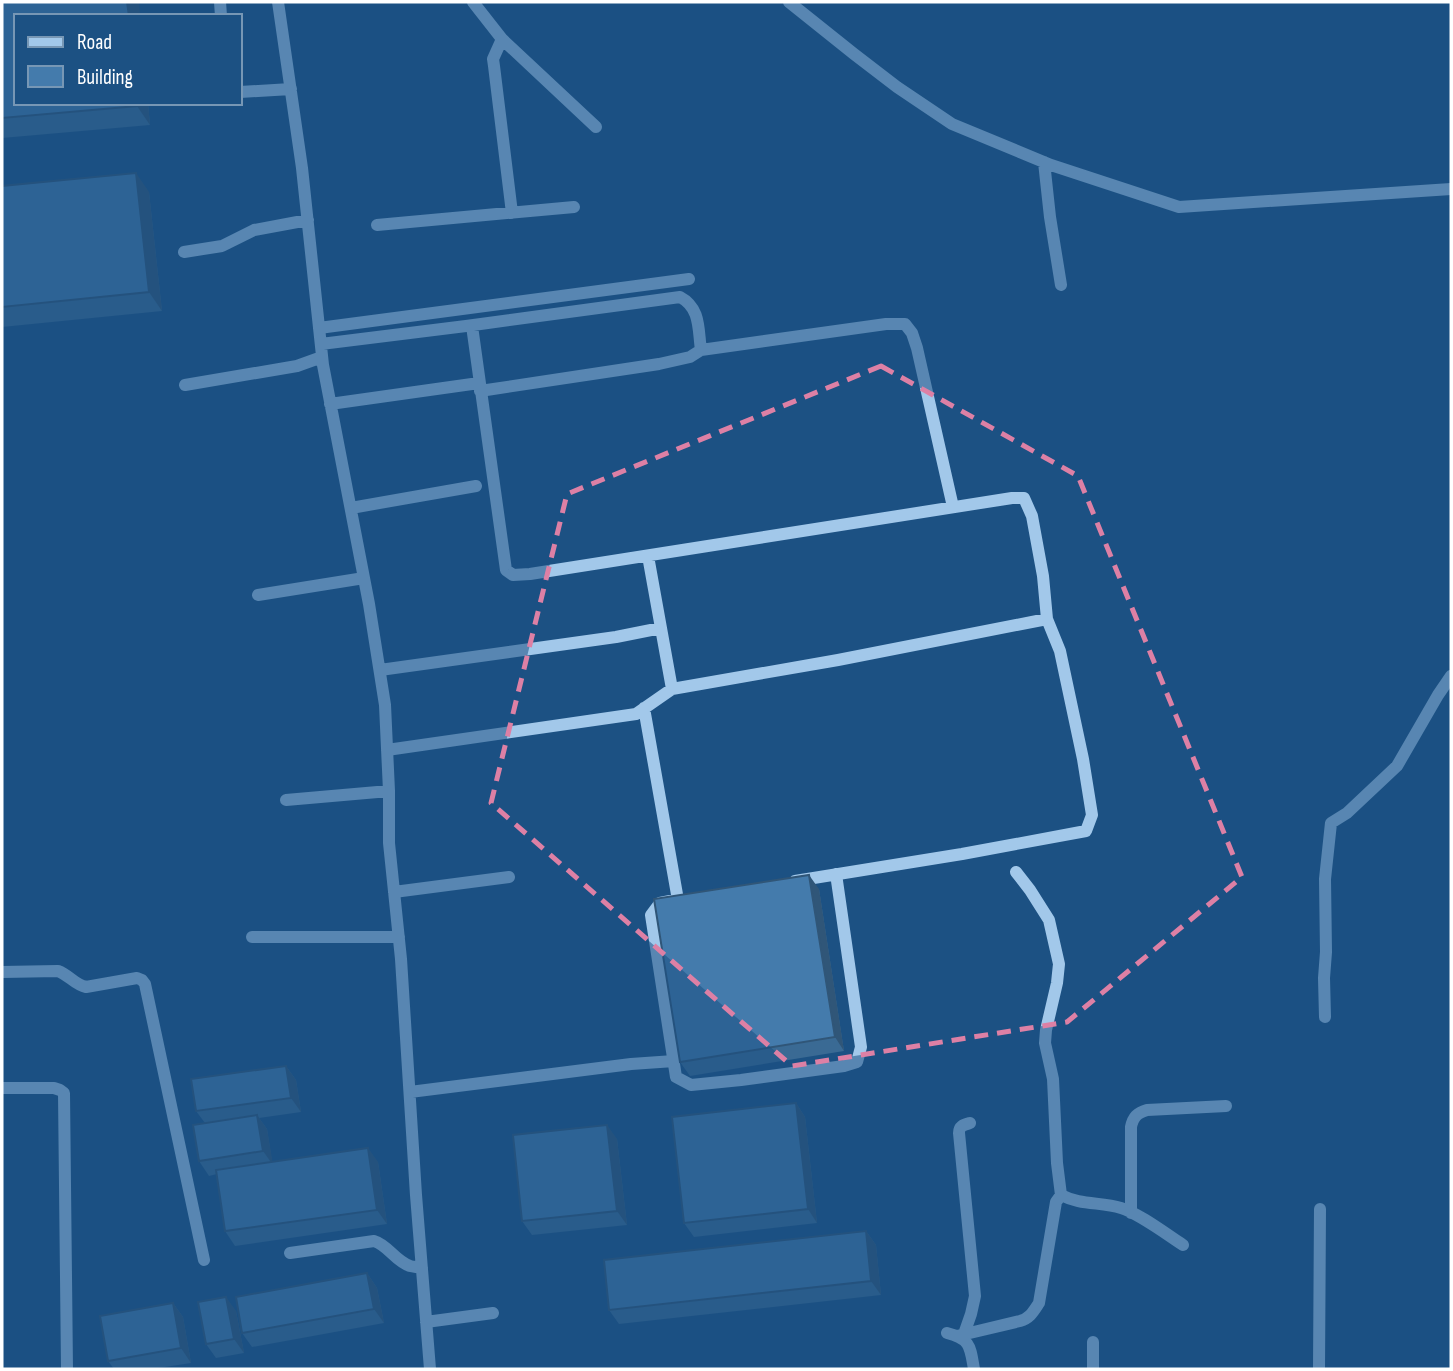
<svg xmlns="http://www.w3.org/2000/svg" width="1453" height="1371" viewBox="0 0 1453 1371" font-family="'Sofia Sans Condensed',sans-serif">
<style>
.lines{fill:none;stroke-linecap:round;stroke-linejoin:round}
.minor{stroke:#a2c8ea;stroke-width:12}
.wall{fill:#3a6a94}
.shaded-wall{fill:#305678}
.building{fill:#447bac;stroke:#305678;stroke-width:2}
.marked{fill:none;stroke:#dd80a5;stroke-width:5;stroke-dasharray:14 9;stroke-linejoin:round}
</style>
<rect width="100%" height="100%" fill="#1c5183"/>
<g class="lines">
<path class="minor" d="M220,2L221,16
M278,2L302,168L323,365L369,604L385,705L389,791V843L401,959L416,1195L430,1369
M473,2L502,39L596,127
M789,2L854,54L897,87L952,124L1051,165L1179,207L1451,189
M502,39L493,59L494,66L512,213
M240,92L291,89
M1044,162L1050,217L1061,285
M377,225L574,207
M184,252L222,246L254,230L308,220
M472,326L506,570L513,575L530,574L1012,498H1024L1032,516L1043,576L1047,619L1060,651L1083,759L1092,815L1086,831L962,854L795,881
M319,328L689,279
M321,344L466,326L680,297C701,308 698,330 701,350
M185,385L297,366L322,357
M480,391L659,364L690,357L701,350L886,324H905L912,333L917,348L953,507
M330,404L479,383
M351,508L476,486
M648,556L672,689
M258,595L364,578
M380,670L616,637L661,628
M644,708L678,900
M387,750L636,714L672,689L838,660L1047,619
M286,800L389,791
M1016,872L1030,890L1049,920L1059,964L1057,983L1046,1030L1045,1043L1053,1079L1057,1163L1061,1195C1080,1205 1101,1202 1121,1208C1140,1214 1166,1234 1183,1245
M394,892L509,877
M670,901L660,903L651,915L676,1077L691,1085L741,1080L844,1066L857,1062L861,1047L836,874
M252,937H399
M2,972L58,971C69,975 75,985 86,987L137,978L142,980L145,984L204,1260
M1325,1017L1324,978L1326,952L1325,879L1331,823L1347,813L1397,766L1438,695L1451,676
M2,1088H54L60,1090L64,1093L67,1369
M410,1092L631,1064L674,1061
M1131,1213V1127C1133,1117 1137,1113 1147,1110L1226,1106
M290,1253L374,1241C388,1245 395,1261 410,1266C414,1267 418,1267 422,1268
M426,1322L493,1313
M947,1333C971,1339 970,1347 974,1369
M964,1334L971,1314L975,1296L959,1133C959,1126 963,1125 970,1123
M957,1336L1020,1321C1030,1318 1033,1312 1039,1303L1056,1202L1061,1195
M1093,1342V1369
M1319,1369L1320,1209"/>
</g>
<path class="wall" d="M2,2L148,103L150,125L2,138Z
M2,186L149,192L162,311L2,327Z
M819,889L844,1051L690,1076L680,1062Z
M286,1066L296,1080L301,1112L259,1118L267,1129L272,1162H378L387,1224L235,1246L225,1231L217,1174L209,1176L199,1161L205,1123L196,1111Z
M796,1103L805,1117L817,1223L694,1237L684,1223Z
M617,1139L627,1225L532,1235L522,1221Z
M866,1231L876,1245L881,1295L619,1324L609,1310Z
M367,1273L377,1288L384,1323L252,1347L242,1333Z
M173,1303L183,1317L191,1363L152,1369H114L108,1361Z
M236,1311L244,1353L216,1358L206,1344Z"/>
<path class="shaded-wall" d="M127,2H139L140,16H129Z
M137,103H148L150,125L137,106Z
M136,173L149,192L162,311L149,292Z
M809,875L819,889L844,1051L835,1037Z
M286,1066L296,1080L301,1112L291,1098Z
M796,1103L805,1117L817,1223L808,1209Z
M257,1115L267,1129L273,1165L263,1151Z
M607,1125L617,1139L627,1225L617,1211Z
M368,1148L378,1162L387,1224L377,1210Z
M866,1231L876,1245L881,1295L871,1281Z
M367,1273L377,1288L384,1323L374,1309Z
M226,1297L236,1311L244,1353L234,1339Z
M173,1303L183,1317L191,1363L181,1348Z"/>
<path class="building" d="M2,2H127L129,16H16V103H137V106L2,118Z
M136,173L149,292L2,307V186Z
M809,875L835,1037L680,1062L654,899Z
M286,1066L291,1098L196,1111L191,1079Z
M796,1103L808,1209L684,1223L672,1117Z
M257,1115L263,1151L199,1161L193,1125Z
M607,1125L617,1211L522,1221L513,1135Z
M368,1148L377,1210L225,1231L216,1170Z
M866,1231L871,1281L609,1310L604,1260Z
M367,1273L374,1309L242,1333L236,1297Z
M226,1297L234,1339L206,1344L198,1302Z
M173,1303L181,1348L108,1361L100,1316Z"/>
<path d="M0 0H1453V1371H0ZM881,366L1078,476L1242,877L1067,1022L792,1066L491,803L567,494Z" fill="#1c5183" fill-opacity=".55" fill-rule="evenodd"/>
<path class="marked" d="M881,366L1078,476L1242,877L1067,1022L792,1066L491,803L567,494Z"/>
<rect width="1453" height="1371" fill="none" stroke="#ffffff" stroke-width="7"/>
<rect x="14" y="14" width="228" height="91" fill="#1c5183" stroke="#7797b5" stroke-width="2"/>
<rect x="28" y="37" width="35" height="10" fill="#a2c8ea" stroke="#7797b5" stroke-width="2"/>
<text x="77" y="49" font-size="21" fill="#ffffff">Road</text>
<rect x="28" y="66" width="35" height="21" fill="#447bac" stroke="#7797b5" stroke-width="2"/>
<text x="77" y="84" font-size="21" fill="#ffffff">Building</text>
</svg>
